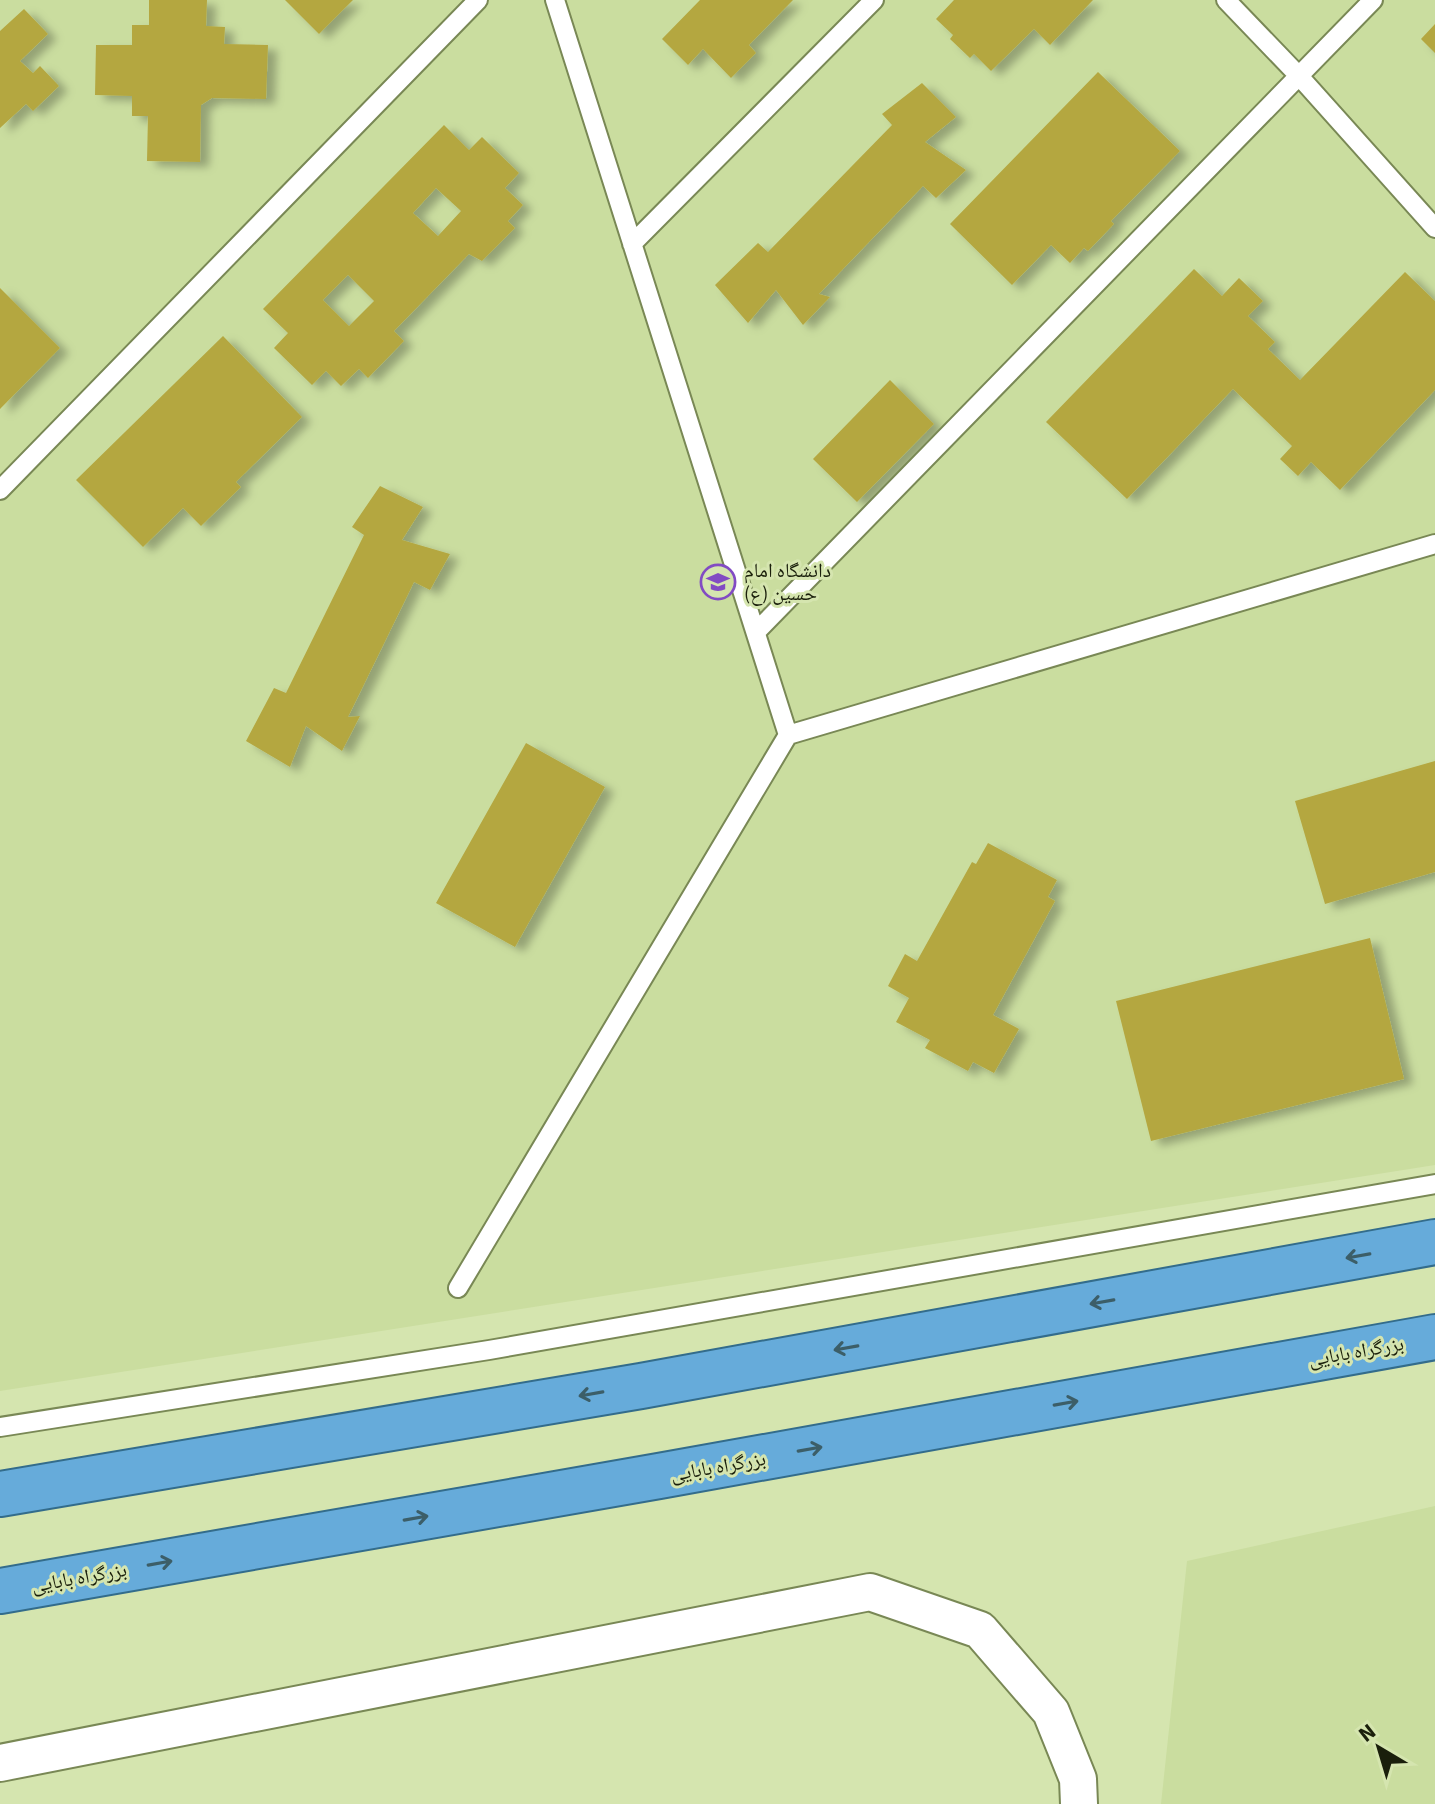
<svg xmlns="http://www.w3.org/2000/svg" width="1435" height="1804" viewBox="0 0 1435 1804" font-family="'Source Sans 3','Noto Naskh Arabic',sans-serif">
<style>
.built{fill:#cadd9f}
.building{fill:#b4a740;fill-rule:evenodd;filter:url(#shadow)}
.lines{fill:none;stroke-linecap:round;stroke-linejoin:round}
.service-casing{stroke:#798855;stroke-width:22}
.minor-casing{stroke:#798855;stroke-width:40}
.trunk-casing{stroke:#336c8b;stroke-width:48}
.service{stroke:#fff;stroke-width:18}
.minor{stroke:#fff;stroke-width:36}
.trunk{stroke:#66abda;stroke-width:44}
.oneway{stroke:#3c5e68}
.labels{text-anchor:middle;stroke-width:6;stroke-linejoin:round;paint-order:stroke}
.poi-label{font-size:20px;fill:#1a1f0b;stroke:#d5e5af;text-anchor:start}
.street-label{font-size:20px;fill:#1a1f0b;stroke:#d5e5af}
</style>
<defs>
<filter id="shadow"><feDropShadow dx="9" dy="5" stdDeviation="4" flood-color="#0004"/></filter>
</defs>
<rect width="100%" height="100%" fill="#d5e5af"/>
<path class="built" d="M0,0H1435V1165L0,1391Z
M1435,1506V1804H1161L1187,1561Z"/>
<path class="building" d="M149,0H207L206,26L225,27L224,44L268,45L266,99L212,98L201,105L200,162L147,161L148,116H132V96L95,95L96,45H132V25H149Z
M285,0H353L319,34Z
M700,0H793L749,45L756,53L731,78L703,49L688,65L662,39Z
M954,0H1093L1050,45L1034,29L991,71L974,54L970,58L950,39L953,35L936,19Z
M24,9L48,34L20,61L33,73L40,66L59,86L33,111L26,104L0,128V31Z
M1435,24V53L1421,39Z
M1098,72L1180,151L1111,221L1114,224L1088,251L1084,248L1070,263L1051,245L1012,285L950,224Z
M922,83L956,117L925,142L966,170L936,198L923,186L819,294L830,297L803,325L776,290L748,323L715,285L758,243L768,252L892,125L882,114Z
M444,125L469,150L482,137L519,173L505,188L523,205L508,221L515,228L482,261L469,254L394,331L404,341L368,378L359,369L341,386L326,371L312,385L274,348L288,333L263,309ZM436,188L461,211L438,236L413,213ZM348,275L374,301L349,326L323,300Z
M1194,269L1222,296L1239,278L1263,301L1248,316L1275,342L1268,349L1300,380L1405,272L1435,301V390L1340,490L1311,462L1298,476L1280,459L1292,446L1233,389L1127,499L1046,422Z
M0,288L60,348L0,409Z
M223,336L302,417L236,482L241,487L201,526L183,508L143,547L76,480Z
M890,380L934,424L857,502L813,459Z
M380,486L423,507L402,540L450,554L430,590L414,582L348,717L360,716L342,751L306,726L290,767L246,741L274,688L286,693L364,535L352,527Z
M526,743L605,787L515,947L436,903Z
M1435,761V872L1325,904L1295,801Z
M988,843L1057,880L1048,897L1055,901L993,1015L1019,1029L994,1073L973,1062L968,1071L925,1048L930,1040L896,1022L909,998L888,986L905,954L917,961L972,862L976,864Z
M1370,938L1404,1079L1151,1141L1116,1001Z"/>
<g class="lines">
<g class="service-casing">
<path id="service" d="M555,0L788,735
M1226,0L1299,76L1435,228
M632,244L874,0
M0,490L478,0
M756,632L1373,0
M458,1288L788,735L1435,544
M0,1427L489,1350L1435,1184"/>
</g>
<g class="minor-casing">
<path id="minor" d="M0,1763L870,1592L980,1630L1051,1712L1078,1779L1079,1804"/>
</g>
<g class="trunk-casing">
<path id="trunk" d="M0,1494L641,1386L1435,1242
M0,1591L659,1476L1435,1337"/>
</g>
<use href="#service" class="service"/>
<use href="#minor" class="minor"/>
<use href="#trunk" class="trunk"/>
</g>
<defs><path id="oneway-shaft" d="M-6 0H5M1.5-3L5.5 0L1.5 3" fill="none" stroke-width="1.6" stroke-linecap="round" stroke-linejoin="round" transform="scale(2)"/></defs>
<g class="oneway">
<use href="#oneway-shaft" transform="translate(1358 1256) rotate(170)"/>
<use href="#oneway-shaft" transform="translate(1102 1302) rotate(170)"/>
<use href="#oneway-shaft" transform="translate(846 1348) rotate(170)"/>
<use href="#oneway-shaft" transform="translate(591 1394) rotate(170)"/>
<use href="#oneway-shaft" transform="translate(1066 1403) rotate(-10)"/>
<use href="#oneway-shaft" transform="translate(810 1449) rotate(-10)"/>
<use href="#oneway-shaft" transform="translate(416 1518) rotate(-10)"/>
<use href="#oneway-shaft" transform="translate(160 1563) rotate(-10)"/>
</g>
<defs>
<g id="university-ring" transform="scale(1.8)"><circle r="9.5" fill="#d5e5af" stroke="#824bc3" stroke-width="1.5"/><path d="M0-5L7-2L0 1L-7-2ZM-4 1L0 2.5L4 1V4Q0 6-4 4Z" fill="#824bc3"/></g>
</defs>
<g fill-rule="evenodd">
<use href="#university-ring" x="718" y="582"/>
</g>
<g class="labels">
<g class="poi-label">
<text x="744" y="577">دانشگاه امام<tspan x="744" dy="23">حسین (ع)</tspan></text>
</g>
<g class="street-label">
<text transform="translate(1356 1351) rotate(-10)" y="7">بزرگراه بابایی</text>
<text transform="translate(718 1466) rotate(-10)" y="7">بزرگراه بابایی</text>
<text transform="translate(79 1577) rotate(-10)" y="7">بزرگراه بابایی</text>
</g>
</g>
<g transform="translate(1379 1748) rotate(322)" stroke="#d5e5af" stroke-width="6" paint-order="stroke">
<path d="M0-6L14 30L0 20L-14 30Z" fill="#1a1f0b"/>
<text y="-12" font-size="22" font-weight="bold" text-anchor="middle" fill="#1a1f0b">N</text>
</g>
</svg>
